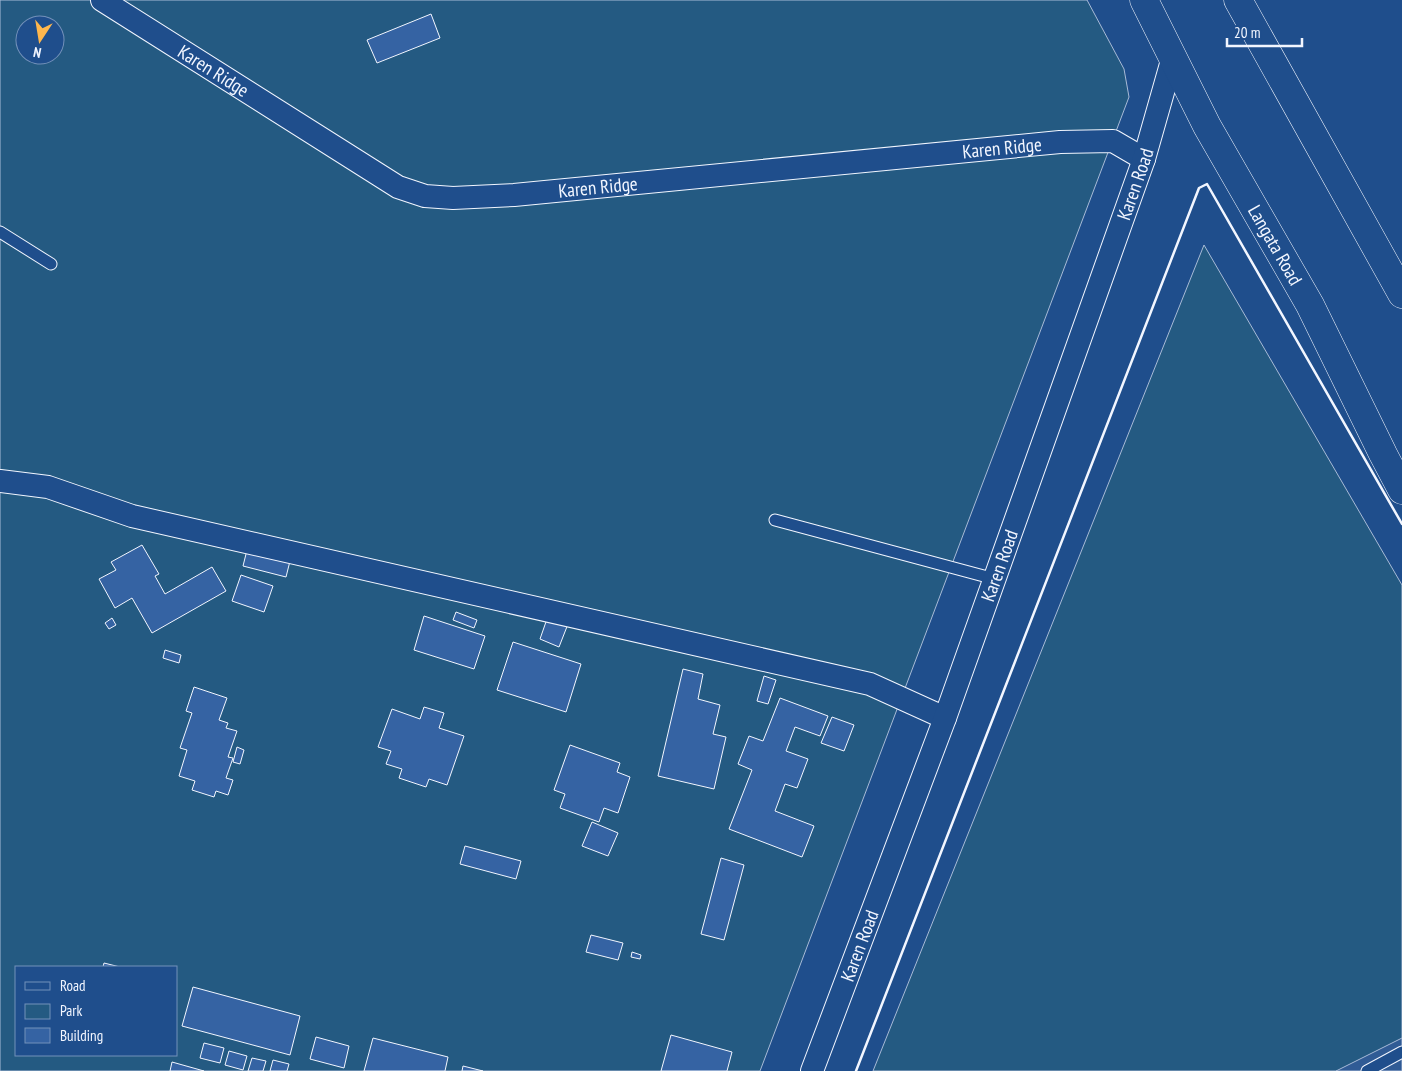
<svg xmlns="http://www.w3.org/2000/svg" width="1402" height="1071" viewBox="0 0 1402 1071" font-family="'PT Sans Narrow',sans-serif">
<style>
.green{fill:#245a82;stroke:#a8bbd7;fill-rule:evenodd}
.parking{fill:#305b95;stroke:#a8bbd7}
.building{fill:#3563a3;stroke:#f2f6ff}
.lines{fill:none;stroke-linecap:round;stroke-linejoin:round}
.lane-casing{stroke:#f2f6ff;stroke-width:13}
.street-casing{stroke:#f2f6ff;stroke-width:24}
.secondary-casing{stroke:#f2f6ff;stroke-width:29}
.lane{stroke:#1f4e8c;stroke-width:11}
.street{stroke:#1f4e8c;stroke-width:22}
.secondary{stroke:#1f4e8c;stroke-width:28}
.wall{stroke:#f2f6ff;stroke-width:2.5}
.labels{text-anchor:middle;stroke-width:4;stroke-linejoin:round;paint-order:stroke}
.street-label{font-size:19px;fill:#f2f6ff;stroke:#1f4e8c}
</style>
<rect width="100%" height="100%" fill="#1f4e8c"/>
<path class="green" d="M0,0H1087L1124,69L1129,97L760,1071H0ZM25,25H55V55H25ZM16,967H176V1055H16Z
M1204,245L1402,585V1071H873Z"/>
<path class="parking" d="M1402,1038V1071H1336Z"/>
<path class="building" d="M431,14L440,38L377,63L367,40Z
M142,545L159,574L155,576L165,594L212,567L226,591L152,633L132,598L115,608L99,579L116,570L111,562Z
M248,546L291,557L286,577L243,566Z
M241,575L273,586L264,612L232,601Z
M456,612L477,620L474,628L453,620Z
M424,616L485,636L474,669L414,650Z
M548,616L568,624L559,647L540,639Z
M112,618L116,625L109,629L105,623Z
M513,642L581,664L566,712L497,690Z
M165,650L181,655L179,663L163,658Z
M683,669L703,674L698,699L720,705L713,734L726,737L714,789L658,776Z
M764,676L776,680L768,704L757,701Z
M194,687L227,698L219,720L228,723L226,728L237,731L228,757L233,758L226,778L233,780L228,795L216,791L214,797L192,790L195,781L179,776L187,750L180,748L192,713L186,711Z
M780,698L828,716L820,736L795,727L786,751L808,759L797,788L785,784L775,811L814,826L802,857L729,829L752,770L738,764L749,736L763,741Z
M424,707L444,713L439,728L464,736L447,785L429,779L426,787L399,778L402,769L386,764L391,751L378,747L392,709L420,719Z
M832,717L854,725L844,751L821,743Z
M570,745L620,763L617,772L630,777L618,813L604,808L599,822L560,808L565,794L554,790Z
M237,747L244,750L240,764L233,762Z
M592,822L618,833L608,856L582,846Z
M465,846L521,861L516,879L460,864Z
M721,858L744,865L724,940L701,934Z
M591,935L623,943L618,960L586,952Z
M632,952L641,955L640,959L631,957Z
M104,963L120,967H103Z
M193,987L300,1016L290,1055L182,1026Z
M671,1035L732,1052L727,1071H661Z
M316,1037L349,1046L344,1068L310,1059Z
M373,1038L448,1057L445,1071H364Z
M204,1043L224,1048L220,1063L200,1058Z
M229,1051L247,1056L243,1070L225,1065Z
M252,1058L266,1061L263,1071H248Z
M273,1060L289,1064L287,1071H270Z
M172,1062L204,1071H170Z
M463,1066L483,1071H462Z"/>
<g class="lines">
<g class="lane-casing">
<path id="lane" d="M0,232L51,264
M775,520L995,579
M1367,1071L1402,1052"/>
</g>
<g class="street-casing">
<g id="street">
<path id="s1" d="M102,0L398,187L425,196L453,198L514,195L1060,142L1113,141L1144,159"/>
<path d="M0,481L48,487L132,516L870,684L945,718"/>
<path id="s2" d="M812,1071L945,718L1144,159L1173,57"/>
</g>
</g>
<g class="secondary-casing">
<g id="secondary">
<path id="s3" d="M1144,0L1207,126L1310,305L1383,454L1402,490"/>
<path d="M1238,0L1402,294"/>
</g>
</g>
<use href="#lane" class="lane"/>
<use href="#street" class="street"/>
<use href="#secondary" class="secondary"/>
<path class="wall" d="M856,1071L1199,188L1207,184L1402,524"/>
</g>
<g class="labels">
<g class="street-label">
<text dy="7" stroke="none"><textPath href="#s1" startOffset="132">Karen Ridge</textPath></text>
<text dy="7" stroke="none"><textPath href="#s1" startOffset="958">Karen Ridge</textPath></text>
<text dy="7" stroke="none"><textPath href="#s2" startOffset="944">Karen Road</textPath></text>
<text dy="7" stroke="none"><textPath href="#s1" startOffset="552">Karen Ridge</textPath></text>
<text dy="7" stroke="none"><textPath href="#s3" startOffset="278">Langata Road</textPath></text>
<text dy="7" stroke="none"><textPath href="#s2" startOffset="539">Karen Road</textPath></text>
<text dy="7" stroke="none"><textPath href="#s2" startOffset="134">Karen Road</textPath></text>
</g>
</g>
<rect x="15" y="966" width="162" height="90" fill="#1f4e8c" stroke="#7391ba"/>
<rect x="25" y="982" width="25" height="8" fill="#1f4e8c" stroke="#7391ba"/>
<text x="60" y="991" font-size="15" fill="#f2f6ff">Road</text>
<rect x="25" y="1004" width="25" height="15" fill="#245a82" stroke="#7391ba"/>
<text x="60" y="1016" font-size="15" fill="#f2f6ff">Park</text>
<rect x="25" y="1028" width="25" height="15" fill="#3563a3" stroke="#7391ba"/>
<text x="60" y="1041" font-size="15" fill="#f2f6ff">Building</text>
<g transform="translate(40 40) rotate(192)"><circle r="24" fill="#1f4e8c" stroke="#7391ba"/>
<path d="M0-4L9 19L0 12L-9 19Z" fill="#ffb74d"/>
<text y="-8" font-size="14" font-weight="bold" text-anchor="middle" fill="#f2f6ff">N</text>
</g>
<path d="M1227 38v8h75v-8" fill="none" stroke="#f2f6ff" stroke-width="2.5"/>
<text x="1234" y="38" font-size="15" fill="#f2f6ff" stroke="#1f4e8c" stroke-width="4" paint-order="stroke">20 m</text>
</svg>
